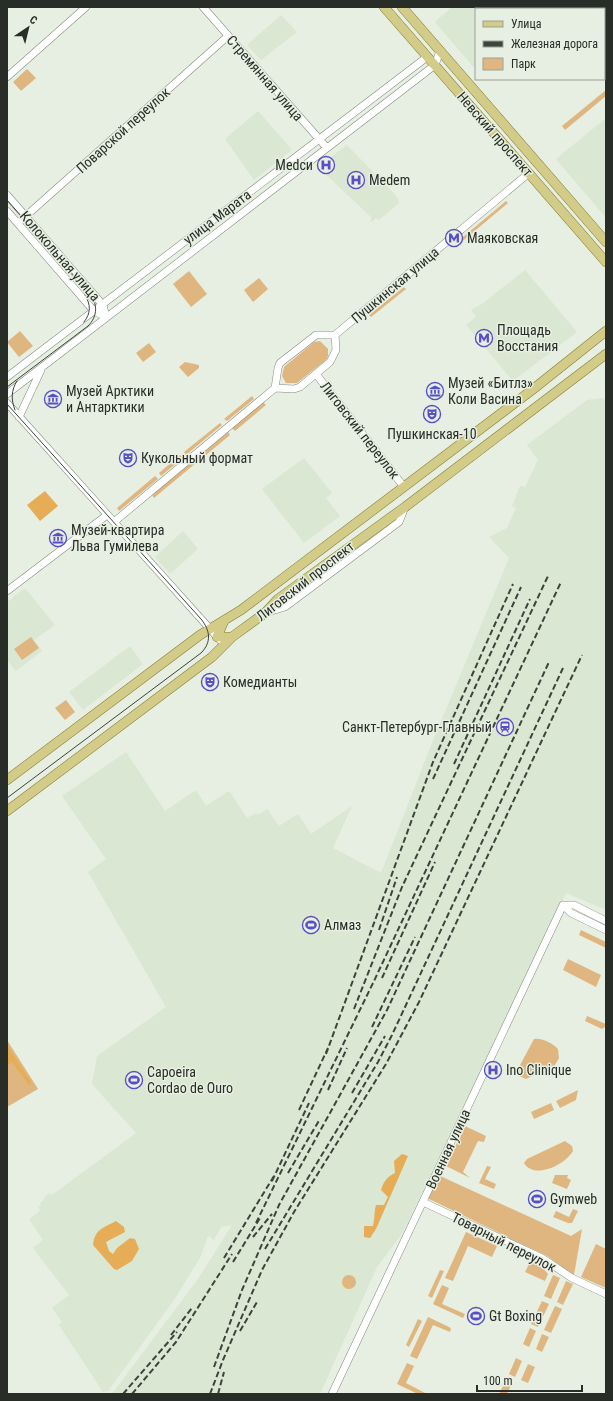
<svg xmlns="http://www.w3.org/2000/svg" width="613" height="1401" viewBox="0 0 613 1401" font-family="'Roboto Condensed',sans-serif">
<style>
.built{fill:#dae7d2}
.green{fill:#dfb67f}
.forest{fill:#e6ac56}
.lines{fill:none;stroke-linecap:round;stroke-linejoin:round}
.minor-casing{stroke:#838b7e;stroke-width:8}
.major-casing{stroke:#837e33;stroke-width:10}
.minor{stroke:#fff;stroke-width:7}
.major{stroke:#d2cc88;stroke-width:9}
.tram{stroke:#3e433c;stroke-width:1}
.rail{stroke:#3e433c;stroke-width:2;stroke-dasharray:6 3;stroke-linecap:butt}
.labels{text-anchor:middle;stroke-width:3;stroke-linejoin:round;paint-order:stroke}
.street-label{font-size:14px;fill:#292d27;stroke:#e6efe1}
.poi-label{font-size:14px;fill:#292d27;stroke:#e6efe1;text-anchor:start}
</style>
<rect width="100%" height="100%" fill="#e6efe1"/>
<path class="built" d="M452,7H481L483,9H476V70L435,22Z
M281,15L297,32L261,60L247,45Z
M258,111L292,150L254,180L225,139Z
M606,118V218L556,159Z
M347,145L398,198L399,203L379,220L376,218L372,222L370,221L372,218L318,167Z
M525,270L577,332L513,381L466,325L476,317L471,310L482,304Z
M602,398L606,400V905L604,909L566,893L402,1234L377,1267L320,1394H112L198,1279L232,1225L221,1227L214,1240L208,1236L200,1258L174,1300L108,1391L103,1392L59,1325L62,1322L52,1308L69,1295L33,1248L43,1240L29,1219L40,1211L38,1207L41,1205L40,1203L45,1199L44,1197L50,1193L52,1195L136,1133L92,1084L97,1056L166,1007L88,872L106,859L62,796L126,752L165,811L196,790L206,806L229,791L247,818L256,813L258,815L267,809L279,826L298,814L311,834L352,806L333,848L381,873L434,738L509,558L489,537L507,528L516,508L512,506L520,486L525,487L538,460L527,445L587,400Z
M304,458L332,493L326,498L340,516L304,543L262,489Z
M183,531L198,549L170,574L155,557Z
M25,588L55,625L34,640L42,651L16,671L7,660V602Z
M130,646L143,664L83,710L69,692Z"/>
<path class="green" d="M27,69L36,78L21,91L13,82Z
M606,90V96L565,130L562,126Z
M506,201L508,203L459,244L457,242Z
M189,271L207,294L191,307L173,284Z
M259,278L268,289L253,302L244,290Z
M404,287L406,289L371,317L369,315Z
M20,331L33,346L19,357L7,342Z
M320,341L328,349V356L326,360L297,383H286L282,376L284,367L314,342Z
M149,343L156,352L143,362L136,353Z
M185,362L199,365V368L188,377L179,367Z
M252,396L254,399L227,421L224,419Z
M263,402L266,405L235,431L232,428Z
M220,423L222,425L186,455L184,452Z
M228,432L230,435L200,460L198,457Z
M180,455L183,458L161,476L159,473Z
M193,460L196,463L154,498L152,495Z
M155,476L158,479L119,511L117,508Z
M31,637L39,648L22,660L14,649Z
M66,700L75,712L65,720L55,708Z
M581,930L606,942V948L579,935Z
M568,959L601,975L596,987L563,970Z
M587,1016L606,1024V1026L602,1029L585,1021Z
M534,1039C542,1038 552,1043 558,1049L559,1058L555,1065L526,1079L519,1076L518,1069Z
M7,1040L38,1089L7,1107Z
M578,1090L576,1100L560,1108L556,1101Z
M551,1103L554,1110L534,1119L531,1112Z
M465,1126L486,1136L484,1142L478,1141L463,1172L470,1178L446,1166Z
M565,1141L572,1146L573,1151C565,1165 534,1180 524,1163L527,1159Z
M487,1166L491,1167L485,1179L496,1184L494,1189L479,1183Z
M438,1175L571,1236L582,1229L574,1275L547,1256L427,1198Z
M555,1175H568L567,1178L571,1180L567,1189L552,1183Z
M573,1209L578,1211L572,1223H568L553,1217L556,1211L569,1217Z
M466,1232L497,1246L492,1257L468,1246L453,1281L445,1278Z
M596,1244L606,1249V1288L581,1277Z
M530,1262L542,1267L548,1274L545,1281L525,1272Z
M440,1270L444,1271L432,1298L428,1296Z
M553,1275L560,1278L551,1299L544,1296Z
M342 1282a7 7 0 1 1 14 0a7 7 0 1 1-14 0Z
M566,1281L573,1284L563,1305L557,1302Z
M442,1285L449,1288L442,1304L465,1314L463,1318L433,1304Z
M542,1301L549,1304L538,1327L531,1324Z
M555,1306L562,1309L551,1333L544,1330Z
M428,1317L451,1328L450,1332L433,1325L417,1359L410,1356Z
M418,1319L422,1321L409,1347L406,1345Z
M530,1328L536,1331L529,1347L523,1344Z
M542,1334L549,1337L542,1352L536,1349Z
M516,1358L522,1361L515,1377L509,1374Z
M407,1363L414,1366L406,1383L427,1394H418L397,1384Z
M528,1364L535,1367L528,1383L521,1380Z
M507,1378L513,1381L507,1394H499Z"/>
<path class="forest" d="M45,491L58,506L40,521L27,505Z
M7,1045L31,1082L29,1085L12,1062L7,1065Z
M402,1154L408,1156L376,1229L370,1238L364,1237V1226H373C375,1218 374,1212 376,1205H384L388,1197L381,1190C384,1181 387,1177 395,1173L394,1161Z
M116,1221L124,1227L125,1232L106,1242L109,1251L113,1254L117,1248L130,1238L135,1239L139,1249L132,1261L117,1270L114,1269L93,1245C95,1229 103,1228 116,1221Z"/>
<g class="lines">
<g class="minor-casing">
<path id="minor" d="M203,7L327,148
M7,77L86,7
M7,195L103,305L106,317
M7,211L94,311L106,317
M18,223L228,36
M316,374L404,487
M7,377L427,57
M275,388L294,389L300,387L330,362L336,350L335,335
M7,394L435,65L440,51
M7,403L220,640
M19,417L41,370
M114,522L275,388L278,368L280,363L316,335H335L529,173
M7,591L107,515
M265,613L285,607L399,522L405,507
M606,921L574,905H563L571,913L606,930
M423,1202L542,1258L572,1278L606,1294
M332,1394L563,905"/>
</g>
<g class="major-casing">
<path id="major" d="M384,7L606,262
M402,7L606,242
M224,621L217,637H232
M7,780L200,635L241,610L532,390L606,331
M7,811L212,657L232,637L265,613L278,599L405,507L606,354"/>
</g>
<use href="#minor" class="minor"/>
<use href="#major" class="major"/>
<path class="tram" d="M7,200L91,295C98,306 97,317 88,326L7,387
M84,322C91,313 91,305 85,295
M7,404L201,619C210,630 212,642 201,653L7,798
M15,410C11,400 11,390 17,381"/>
<path class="rail" d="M454,764L530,599
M433,779L521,587
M379,930L397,877
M382,978L435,862
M354,1009L402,887L548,576
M372,1027L415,937
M326,1054L433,762L513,584
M328,1090L347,1048
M352,1093L385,1036
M299,1110L328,1048
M288,1173L320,1119
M272,1181L309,1103
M256,1223L374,981L561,582
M253,1237L272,1214
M265,1249L378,1062L392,1035L563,668
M224,1258L274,1176
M233,1262L260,1218
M240,1331L257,1302
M171,1335L192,1308
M214,1367L242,1290L279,1205L387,1010L549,662
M123,1394L177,1332
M132,1394L176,1342L232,1254
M210,1394L223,1360L262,1270L294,1212L386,1064L419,1002L582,655
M218,1394L224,1372"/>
</g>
<defs>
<g id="hospital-ring" transform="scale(0.9)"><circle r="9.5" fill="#e6efe1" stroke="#574fc7" stroke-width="1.5"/><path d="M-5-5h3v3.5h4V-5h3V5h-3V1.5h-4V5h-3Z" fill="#574fc7"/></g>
<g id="metro-ring" transform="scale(0.9)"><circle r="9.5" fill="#e6efe1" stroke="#574fc7" stroke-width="1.5"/><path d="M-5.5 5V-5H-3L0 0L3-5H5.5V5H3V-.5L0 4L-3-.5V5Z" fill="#574fc7"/></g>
<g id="museum-ring" transform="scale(0.9)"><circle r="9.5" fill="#e6efe1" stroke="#574fc7" stroke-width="1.5"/><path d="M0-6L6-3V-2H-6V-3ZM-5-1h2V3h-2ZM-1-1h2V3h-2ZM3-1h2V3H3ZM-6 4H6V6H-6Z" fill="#574fc7"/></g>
<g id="theatre-ring" transform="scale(0.9)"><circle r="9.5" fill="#e6efe1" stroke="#574fc7" stroke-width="1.5"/><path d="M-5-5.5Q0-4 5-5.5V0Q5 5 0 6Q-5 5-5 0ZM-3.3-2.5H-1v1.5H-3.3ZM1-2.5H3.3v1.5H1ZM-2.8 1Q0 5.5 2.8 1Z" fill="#574fc7"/></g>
<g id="station-ring" transform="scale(0.9)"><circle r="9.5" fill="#e6efe1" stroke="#574fc7" stroke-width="1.5"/><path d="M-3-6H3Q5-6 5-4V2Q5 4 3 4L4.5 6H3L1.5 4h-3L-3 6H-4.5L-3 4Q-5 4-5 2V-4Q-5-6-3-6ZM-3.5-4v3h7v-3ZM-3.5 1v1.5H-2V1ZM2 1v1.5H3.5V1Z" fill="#574fc7"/></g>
<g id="stadium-ring" transform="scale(0.9)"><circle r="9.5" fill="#e6efe1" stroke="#574fc7" stroke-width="1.5"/><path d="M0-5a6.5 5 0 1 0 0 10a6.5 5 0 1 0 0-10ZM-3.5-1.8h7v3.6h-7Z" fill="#574fc7"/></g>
</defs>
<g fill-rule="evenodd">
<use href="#hospital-ring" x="326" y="165"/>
<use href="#hospital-ring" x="356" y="180"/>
<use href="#metro-ring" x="454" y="238"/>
<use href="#metro-ring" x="484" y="338"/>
<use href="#museum-ring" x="435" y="391"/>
<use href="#museum-ring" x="53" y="399"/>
<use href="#theatre-ring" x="432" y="414"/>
<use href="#theatre-ring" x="128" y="458"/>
<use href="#museum-ring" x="58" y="538"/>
<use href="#theatre-ring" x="210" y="682"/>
<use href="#station-ring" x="505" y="727"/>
<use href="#stadium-ring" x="311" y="925"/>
<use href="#hospital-ring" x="493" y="1070"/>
<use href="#stadium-ring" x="134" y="1080"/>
<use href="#stadium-ring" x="537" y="1199"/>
<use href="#stadium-ring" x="476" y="1316"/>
</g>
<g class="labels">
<g class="street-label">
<text transform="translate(265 78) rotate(49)" y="5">Стремянная улица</text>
<text transform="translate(123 130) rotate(-42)" y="5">Поварской переулок</text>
<text transform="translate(495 134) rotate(49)" y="5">Невский проспект</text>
<text transform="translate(217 217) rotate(-37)" y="5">улица Марата</text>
<text transform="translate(60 256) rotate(49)" y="5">Колокольная улица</text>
<text transform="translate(395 285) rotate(-40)" y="5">Пушкинская улица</text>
<text transform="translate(360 430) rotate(52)" y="5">Лиговский переулок</text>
<text transform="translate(305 581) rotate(-38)" y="5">Лиговский проспект</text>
<text transform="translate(448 1149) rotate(-65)" y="5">Военная улица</text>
<text transform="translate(504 1242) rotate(27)" y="5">Товарный переулок</text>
</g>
<g class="poi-label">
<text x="313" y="170" text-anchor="end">Medси</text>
<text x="369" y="185">Medem</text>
<text x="467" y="243">Маяковская</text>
<text x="497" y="335">Площадь<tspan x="497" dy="16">Восстания</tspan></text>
<text x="448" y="388">Музей «Битлз»<tspan x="448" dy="16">Коли Васина</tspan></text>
<text x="66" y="396">Музей Арктики<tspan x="66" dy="16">и Антарктики</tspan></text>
<text x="432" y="439" text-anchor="middle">Пушкинская-10</text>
<text x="141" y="463">Кукольный формат</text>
<text x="71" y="535">Музей-квартира<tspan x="71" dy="16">Льва Гумилева</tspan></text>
<text x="223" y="687">Комедианты</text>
<text x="492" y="732" text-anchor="end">Санкт-Петербург-Главный</text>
<text x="324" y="930">Алмаз</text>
<text x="506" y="1075">Ino Clinique</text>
<text x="147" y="1077">Capoeira<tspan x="147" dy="16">Cordao de Ouro</tspan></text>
<text x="550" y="1204">Gymweb</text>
<text x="489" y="1321">Gt Boxing</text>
</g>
</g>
<rect width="613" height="1401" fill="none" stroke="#292d27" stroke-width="16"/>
<rect x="475" y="8" width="130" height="72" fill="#e6efe1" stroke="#9aa197"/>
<rect x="483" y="21" width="20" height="6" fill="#d2cc88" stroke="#9aa197"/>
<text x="511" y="28" font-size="12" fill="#292d27">Улица</text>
<rect x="483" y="41" width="20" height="6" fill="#3e433c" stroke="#9aa197"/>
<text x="511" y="48" font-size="12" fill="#292d27">Железная дорога</text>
<rect x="483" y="58" width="20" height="12" fill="#dfb67f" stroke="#9aa197"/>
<text x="511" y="68" font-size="12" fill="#292d27">Парк</text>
<g transform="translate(28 28) rotate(35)" stroke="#e6efe1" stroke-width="3" paint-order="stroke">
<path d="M0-3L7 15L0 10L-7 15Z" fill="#292d27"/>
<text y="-6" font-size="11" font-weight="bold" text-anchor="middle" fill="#292d27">С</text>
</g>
<path d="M477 1385v6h105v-6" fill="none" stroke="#292d27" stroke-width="2"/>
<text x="483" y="1385" font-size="12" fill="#292d27" stroke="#e6efe1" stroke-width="3" paint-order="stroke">100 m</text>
</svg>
